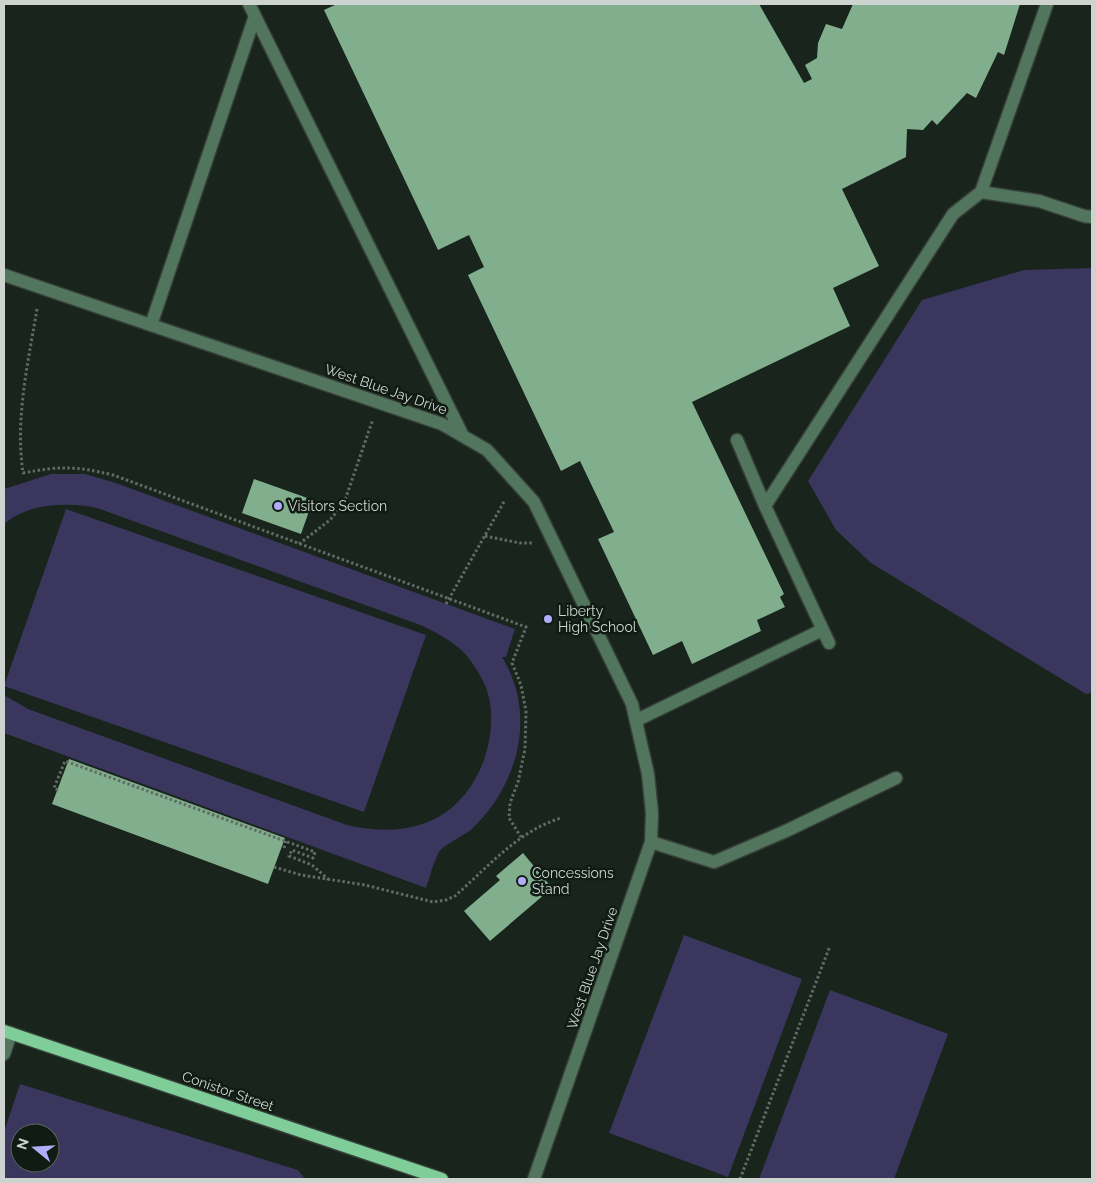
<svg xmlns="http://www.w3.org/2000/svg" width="1096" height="1183" viewBox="0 0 1096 1183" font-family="Raleway,sans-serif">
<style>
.green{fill:#3a365d;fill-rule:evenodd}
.building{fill:#81af8e}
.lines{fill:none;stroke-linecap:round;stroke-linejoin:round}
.minor-casing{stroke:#364039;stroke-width:15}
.major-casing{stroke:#364039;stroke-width:15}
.path{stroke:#626b64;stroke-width:3;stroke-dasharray:2.5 2.5;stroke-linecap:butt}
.minor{stroke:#52765d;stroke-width:12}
.major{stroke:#7fcd98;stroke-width:12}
.poi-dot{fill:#b2adf9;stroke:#101b13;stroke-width:2}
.labels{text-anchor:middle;stroke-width:5;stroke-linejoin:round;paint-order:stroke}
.street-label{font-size:14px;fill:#cdd4cf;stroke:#101b13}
.poi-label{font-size:14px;fill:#cdd4cf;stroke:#101b13;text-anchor:start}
</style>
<rect width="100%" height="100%" fill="#19241c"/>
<path class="green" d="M1092,268V693L1086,694L871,563L836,530L808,481L922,300L1024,270Z
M51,474H85L116,483L515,629L506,657H502C537,714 519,783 473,828C466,835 443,845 439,852C433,863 430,877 426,888L4,733V695L28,709L347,825C378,832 411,833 440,816C477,794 496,745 490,703C488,686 477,669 467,656C455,642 438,634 423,626L97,508C66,502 29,503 4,524V489Z
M66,509L426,635L364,812L4,686Z
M684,935L802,979L728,1177L609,1133Z
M830,990L948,1034L894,1179H759Z
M20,1084L298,1170L305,1179H4V1132ZM20,1133H50V1163H20Z"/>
<path class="building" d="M337,4H759L804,83L812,79L805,65L817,58L818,43L826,24L842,29L853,4H1020L1004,55L998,52L976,98L967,93L937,125L932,120L923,130L907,129L906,157L842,189L879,266L833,288L850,326L692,402L784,594L780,597L785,607L757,620L761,631L692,664L682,641L653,655L598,539L614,532L580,461L561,471L468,275L484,267L469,235L438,250L324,10Z
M254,479L313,500L301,534L242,513Z
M69,759L285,838L268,884L52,804Z
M523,853L552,888L490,941L464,911L500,880L496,876Z"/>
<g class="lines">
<g class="minor-casing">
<path id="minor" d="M249,4L463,436
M981,192L1047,4
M4,275L442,424L487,450L534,502L632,704L648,774L652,813L651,842L534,1179
M151,325L255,16
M737,440L765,506
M829,643L765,506L953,214L981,192L1039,201L1084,216L1092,217
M637,720L822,630
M651,842L714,862L786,831L896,778
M4,1054L11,1033"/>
</g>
<g class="major-casing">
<path id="major" d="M4,1031L442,1179"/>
</g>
<path class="path" d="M37,309C28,363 15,418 23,473C60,466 76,466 113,475L526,627L512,663L521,685L526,711L525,749L518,782L510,803L509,818L521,837
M485,536L520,543H534
M299,544L330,520L344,503L373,419
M446,604L505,500
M58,790L54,788L65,761L315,852L313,858L292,850L289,856L312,865L328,879
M284,848L286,841
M274,867L301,875L365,885L433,902L446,900L455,896C488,867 518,831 561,818
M740,1179L830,946"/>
<use href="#minor" class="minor"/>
<use href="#major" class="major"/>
</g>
<g class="poi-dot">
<circle cx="278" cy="506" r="5"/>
<circle cx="548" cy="619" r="5"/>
<circle cx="522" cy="881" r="5"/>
</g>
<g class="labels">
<g class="street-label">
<text transform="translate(386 389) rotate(19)" y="5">West Blue Jay Drive</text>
<text transform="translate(592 968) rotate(-71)" y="5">West Blue Jay Drive</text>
<text transform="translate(228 1091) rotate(19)" y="5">Conistor Street</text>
</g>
<g class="poi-label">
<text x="288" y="511">Visitors Section</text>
<text x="558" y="616">Liberty<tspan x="558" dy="16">High School</tspan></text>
<text x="532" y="878">Concessions<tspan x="532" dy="16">Stand</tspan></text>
</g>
</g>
<rect width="1096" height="1183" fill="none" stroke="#cdd4cf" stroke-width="10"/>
<g transform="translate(35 1148) rotate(288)"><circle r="24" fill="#101b13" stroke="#5c655e"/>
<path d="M0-4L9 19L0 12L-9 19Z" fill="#b2adf9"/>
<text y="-8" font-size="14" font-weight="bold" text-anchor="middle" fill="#cdd4cf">N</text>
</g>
</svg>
